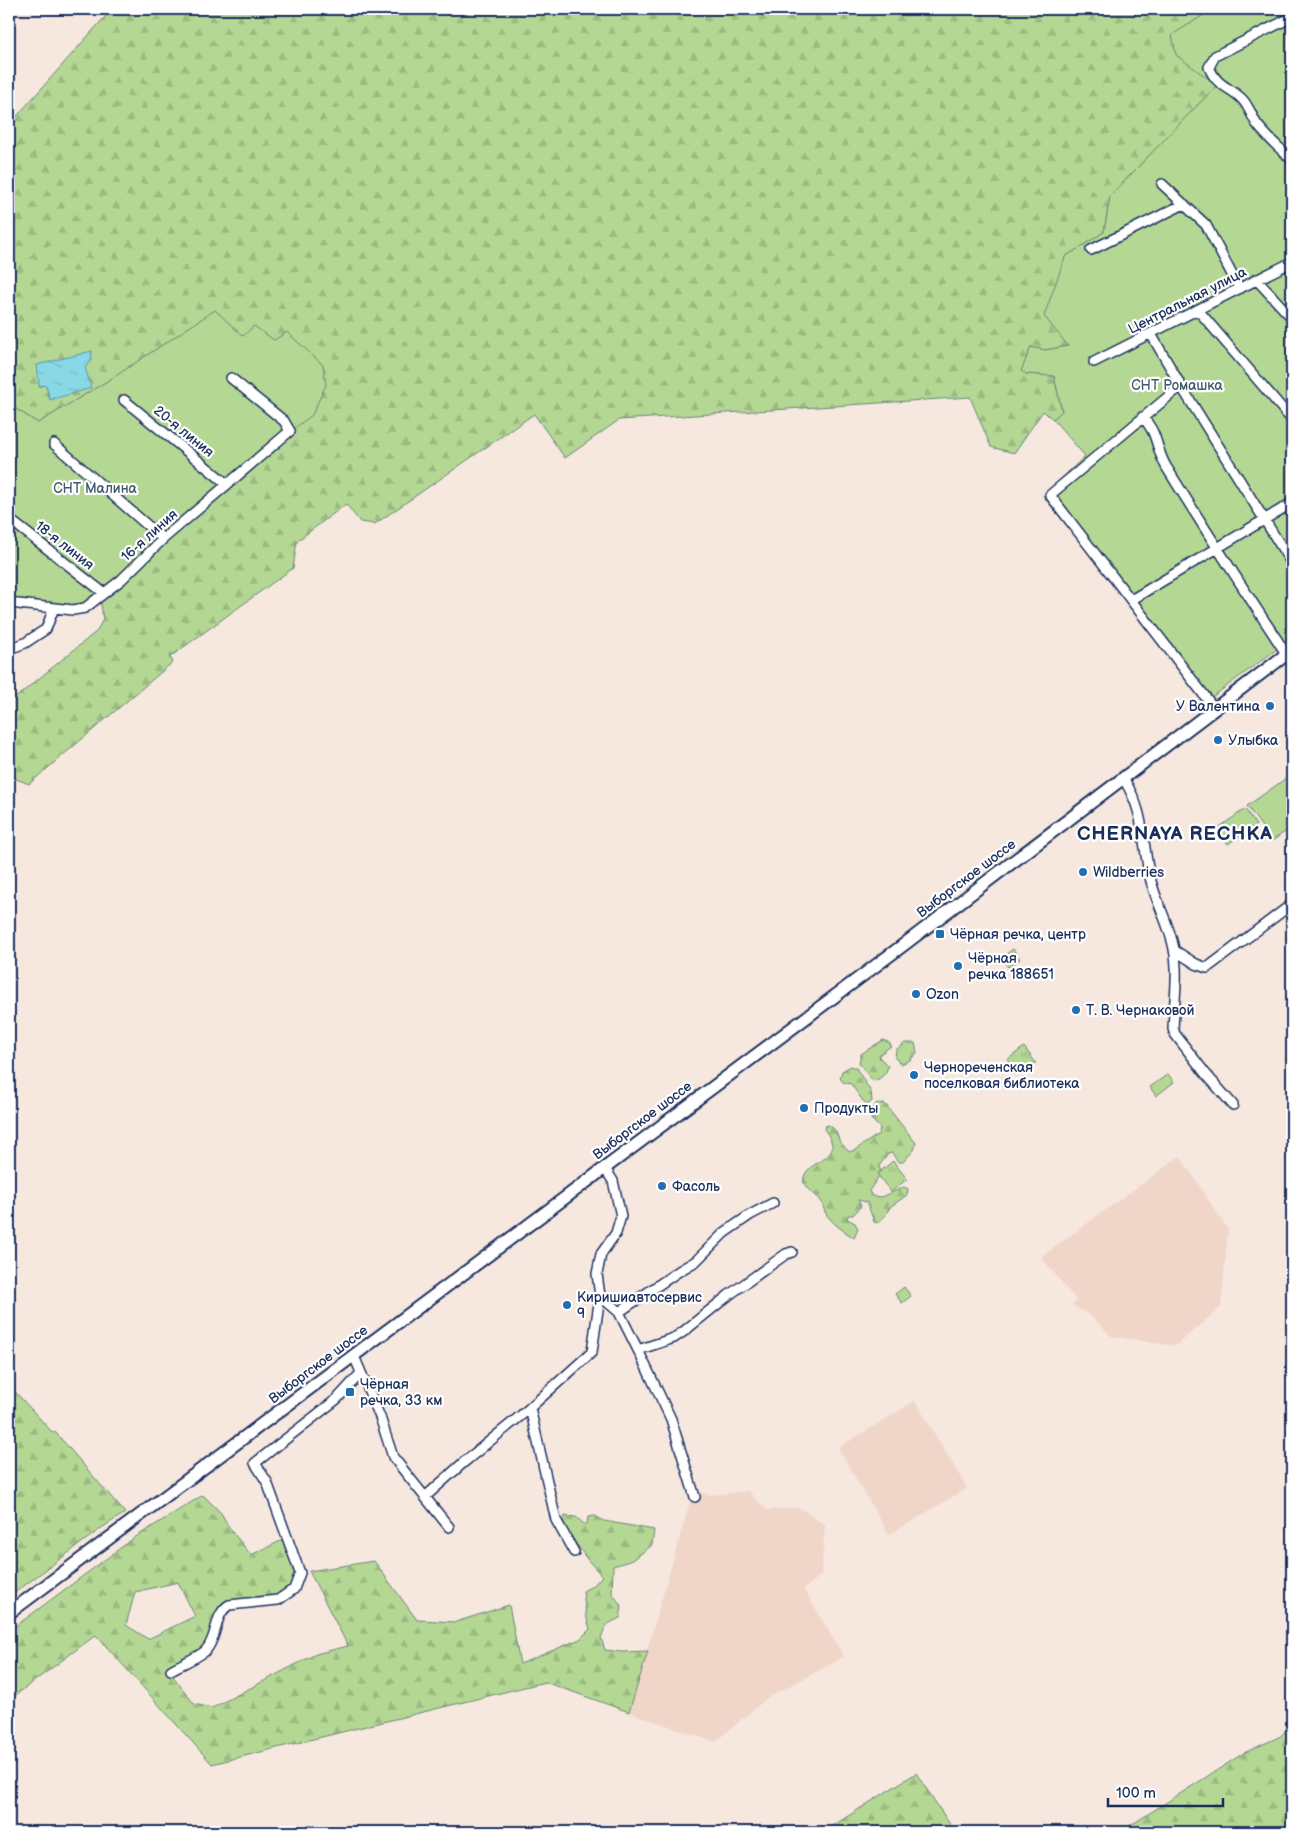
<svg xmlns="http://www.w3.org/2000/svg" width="1301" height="1841" viewBox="0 0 1301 1841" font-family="'Balsamiq Sans',sans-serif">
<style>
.built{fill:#f0d6c8}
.forest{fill:url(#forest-firs);stroke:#688478;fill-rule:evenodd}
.park{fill:url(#park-tufts);stroke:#688478}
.garden{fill:#b4d893;stroke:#688478}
.water{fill:url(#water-ripples);stroke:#5c94b0}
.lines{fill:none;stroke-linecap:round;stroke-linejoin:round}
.minor-casing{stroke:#1b2f5e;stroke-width:12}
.major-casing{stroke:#1b2f5e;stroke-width:15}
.minor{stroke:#fff;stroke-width:9}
.major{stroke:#fff;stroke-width:11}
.poi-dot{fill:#1f6fb2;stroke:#fff;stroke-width:2}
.labels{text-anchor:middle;stroke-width:4.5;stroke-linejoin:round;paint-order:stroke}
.street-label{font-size:14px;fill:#1b2f5e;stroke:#fff}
.park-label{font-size:14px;fill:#41596b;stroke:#fff}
.poi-label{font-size:14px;fill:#1b2f5e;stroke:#fff;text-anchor:start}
.district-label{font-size:19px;font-weight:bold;letter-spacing:1px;fill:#1b2f5e;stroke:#fff}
</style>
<defs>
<pattern id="forest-firs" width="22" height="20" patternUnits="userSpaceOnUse" patternTransform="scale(1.25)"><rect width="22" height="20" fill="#b4d893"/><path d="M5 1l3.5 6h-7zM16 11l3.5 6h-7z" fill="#9aba81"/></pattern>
<pattern id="park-tufts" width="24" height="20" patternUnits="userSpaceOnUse" patternTransform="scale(1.25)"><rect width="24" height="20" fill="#b4d893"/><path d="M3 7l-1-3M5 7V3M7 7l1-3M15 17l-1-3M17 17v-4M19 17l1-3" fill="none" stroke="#9aba81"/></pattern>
<pattern id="water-ripples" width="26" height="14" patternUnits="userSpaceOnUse" patternTransform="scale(1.25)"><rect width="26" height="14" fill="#88d8e6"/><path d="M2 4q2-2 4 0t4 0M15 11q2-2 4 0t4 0" fill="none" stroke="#75bac8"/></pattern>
</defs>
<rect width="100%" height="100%" fill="#f6e7df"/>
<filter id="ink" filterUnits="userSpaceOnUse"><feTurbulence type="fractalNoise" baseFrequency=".02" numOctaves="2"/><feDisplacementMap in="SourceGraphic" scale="10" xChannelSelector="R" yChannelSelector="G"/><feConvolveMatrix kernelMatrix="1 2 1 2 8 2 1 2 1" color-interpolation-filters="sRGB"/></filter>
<g filter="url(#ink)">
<path class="built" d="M1180,1156L1228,1230L1221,1307L1175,1346L1111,1336L1091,1316L1072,1305L1077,1301L1041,1257Z
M915,1401L967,1488L889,1535L838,1448Z
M693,1491L712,1495L748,1491L767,1510L800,1508L825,1525L821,1575L804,1589L844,1657L767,1698L715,1742L629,1712Z"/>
<path class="forest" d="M112,9H1213L1172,36L1217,85L1110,196L1104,232L1065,257L1068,346L1045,350L1031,347L1026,374L1054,376L1062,412L1053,419L1043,411L1014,453L991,447L970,397L619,420L565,458L534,414L375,524L360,522L346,504L297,541L293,568L170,657L173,662L29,784L9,776V703L97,631L103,619L100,597L274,340L243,336L114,377L38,423L16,409L9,411V125ZM85,367L50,400L46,385L39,386Z
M883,1040L890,1043L891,1046L880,1054L879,1057L888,1066C887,1073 880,1080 873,1081L859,1063L861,1054Z
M905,1043H915L917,1053L910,1060L901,1064L895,1058L896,1050Z
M851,1066L856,1068L871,1092L872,1101L868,1105L863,1101L851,1084L843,1082L840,1078L842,1071Z
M877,1103L885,1104L916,1143L914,1150L903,1162H898L892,1153L888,1154L879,1166L881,1173L869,1191L872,1196L882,1197L904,1187L908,1189L907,1195L890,1207L885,1216L877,1223L874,1222L867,1202L858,1200L861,1206L853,1215H848L847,1219L855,1223L858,1229L854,1238C844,1231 831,1223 825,1212C823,1208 824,1205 821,1201C816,1193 801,1189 804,1177C809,1158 849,1161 824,1129L825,1126L829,1125L835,1130L840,1142L849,1152L855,1150L879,1134L880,1128L871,1119L870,1112Z
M9,1385L51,1431L56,1433L125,1513L103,1527L9,1597Z
M203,1495L221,1513L230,1529L251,1555L287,1538L300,1573L294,1589L278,1600L229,1605L206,1650L173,1669V1676L194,1704L212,1708L316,1654L348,1646L309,1571L374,1561L417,1620L456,1622L509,1605L520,1664L580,1639L590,1629L586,1615L583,1591L594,1585L602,1576L587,1559L563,1525L565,1516L576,1517L584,1524H587L588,1517L595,1516L604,1521L654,1530L652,1545L633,1560L613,1566L612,1593L622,1607L620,1618L606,1625L601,1638L605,1650L622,1652L648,1651L629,1712L545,1682L212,1764L96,1635L9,1700V1631L134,1538ZM178,1582L195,1616L148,1639L126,1625L135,1592Z
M1292,1723V1832H1120L1244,1753L1281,1736Z
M916,1773L955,1832H823Z"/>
<path class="park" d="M1013,949L1020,959L1008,967L1001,958Z
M1024,1047L1036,1063L1019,1075L1007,1060Z
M1168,1074L1174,1082L1156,1096L1150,1087Z
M893,1161L907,1179L891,1192L877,1174Z
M904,1287L911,1296L902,1303L895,1294Z"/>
<path class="garden" d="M1213,9H1292V638L1208,700L1043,496L1085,456L1053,419L1062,411L1054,376L1026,374L1021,371L1031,347L1045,350L1068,346L1044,316L1065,257L1104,232L1110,196L1217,85L1176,55L1172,35Z
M215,310L243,336L254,326L274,340L287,332L323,365L326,385L312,415L288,433L85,608L9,603V411L16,409L38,423L114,377Z
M1292,774V827L1272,841L1247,806Z
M1245,809L1256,825L1228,844L1217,829Z"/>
<path class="water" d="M92,351L91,362L85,367L91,388L50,400L46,385L39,386L37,365Z"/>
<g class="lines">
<g class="minor-casing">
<path id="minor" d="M1292,17L1215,56L1209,67C1217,87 1229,86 1242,99C1248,105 1252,116 1256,123C1266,137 1280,148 1292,160
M1162,184L1206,225L1239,288
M1091,250L1184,204
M1256,279L1292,318
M1198,310L1292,420
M1151,334L1181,386L1292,564
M1094,362L1292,262
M1181,386L1050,495L1214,708
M124,400L227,484
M1142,417C1159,433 1155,449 1167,468C1206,531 1246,593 1287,655
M54,444L163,539
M9,519L104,593
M1131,600L1292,503
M9,603L73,610L85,608L121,580L163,539L290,431L284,421L231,378
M9,649L25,643L46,629L54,608
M1123,778C1144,810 1142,837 1149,873C1154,899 1169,922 1174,949C1179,975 1174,1003 1173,1029L1175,1034L1205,1073L1233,1105
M1174,950L1196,964L1207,968L1292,904
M604,1167L613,1181L621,1216L616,1233L601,1254L597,1274L600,1296L619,1312L638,1350L671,1419L695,1497
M619,1312L679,1271L696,1261L724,1233L750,1215L773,1203
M638,1350L674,1338L683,1332L729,1295L786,1254L792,1252
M354,1356L380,1417L393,1457L449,1527
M530,1408L556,1520L574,1552
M425,1497L463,1463L524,1413L592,1352L600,1296
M171,1670C179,1665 201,1656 206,1650C218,1637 214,1614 229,1605L278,1600L294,1589L300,1573L267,1482L255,1463L337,1399L361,1373"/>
</g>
<g class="major-casing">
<path id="major" d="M9,1613L902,946L1292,650"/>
</g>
<use href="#minor" class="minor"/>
<use href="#major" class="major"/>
</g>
</g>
<g class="poi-dot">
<circle cx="1270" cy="706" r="5"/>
<circle cx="1218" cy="740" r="5"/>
<circle cx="1083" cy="872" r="5"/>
<rect x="935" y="929" width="10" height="10" rx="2.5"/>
<circle cx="958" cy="966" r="5"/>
<circle cx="916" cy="994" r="5"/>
<circle cx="1076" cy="1010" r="5"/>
<circle cx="914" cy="1075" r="5"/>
<circle cx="804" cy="1108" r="5"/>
<circle cx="662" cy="1186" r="5"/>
<circle cx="567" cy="1305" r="5"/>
<rect x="345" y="1387" width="10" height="10" rx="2.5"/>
</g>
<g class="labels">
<g class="street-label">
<text transform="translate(1187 300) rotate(-27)" y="5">Центральная улица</text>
<text transform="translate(184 431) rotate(39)" y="5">20-я линия</text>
<text transform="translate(149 535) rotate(-42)" y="5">16-я линия</text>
<text transform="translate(65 545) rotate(38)" y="5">18-я линия</text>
<text transform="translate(966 878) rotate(-37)" y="5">Выборгское шоссе</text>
<text transform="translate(642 1120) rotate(-37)" y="5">Выборгское шоссе</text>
<text transform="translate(318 1364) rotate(-37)" y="5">Выборгское шоссе</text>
</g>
<g class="park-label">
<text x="1177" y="390">СНТ Ромашка</text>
<text x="95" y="493">СНТ Малина</text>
</g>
<g class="poi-label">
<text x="1260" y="711" text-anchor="end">У Валентина</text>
<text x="1228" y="745">Улыбка</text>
<text x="1093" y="877">Wildberries</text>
<text x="950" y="939">Чёрная речка, центр</text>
<text x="968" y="963">Чёрная<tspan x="968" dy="16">речка 188651</tspan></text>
<text x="926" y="999">Ozon</text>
<text x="1086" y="1015">Т. В. Чернаковой</text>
<text x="924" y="1072">Чернореченская<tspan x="924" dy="16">поселковая библиотека</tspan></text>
<text x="814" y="1113">Продукты</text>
<text x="672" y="1191">Фасоль</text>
<text x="577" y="1302">Киришиавтосервис<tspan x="577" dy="16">9</tspan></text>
<text x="360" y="1389">Чёрная<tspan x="360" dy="16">речка, 33 км</tspan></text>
</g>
<g class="district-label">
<text x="1175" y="840">CHERNAYA RECHKA</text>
</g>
</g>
<rect width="1301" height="1841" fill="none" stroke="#fff" stroke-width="30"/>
<rect x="15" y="15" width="1271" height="1811" fill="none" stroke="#1b2f5e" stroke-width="2" filter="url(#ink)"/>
<path d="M1108 1798v8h115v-8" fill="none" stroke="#1b2f5e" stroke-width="2.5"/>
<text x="1116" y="1798" font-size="15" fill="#1b2f5e" stroke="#ffffff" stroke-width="4" paint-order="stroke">100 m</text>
</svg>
